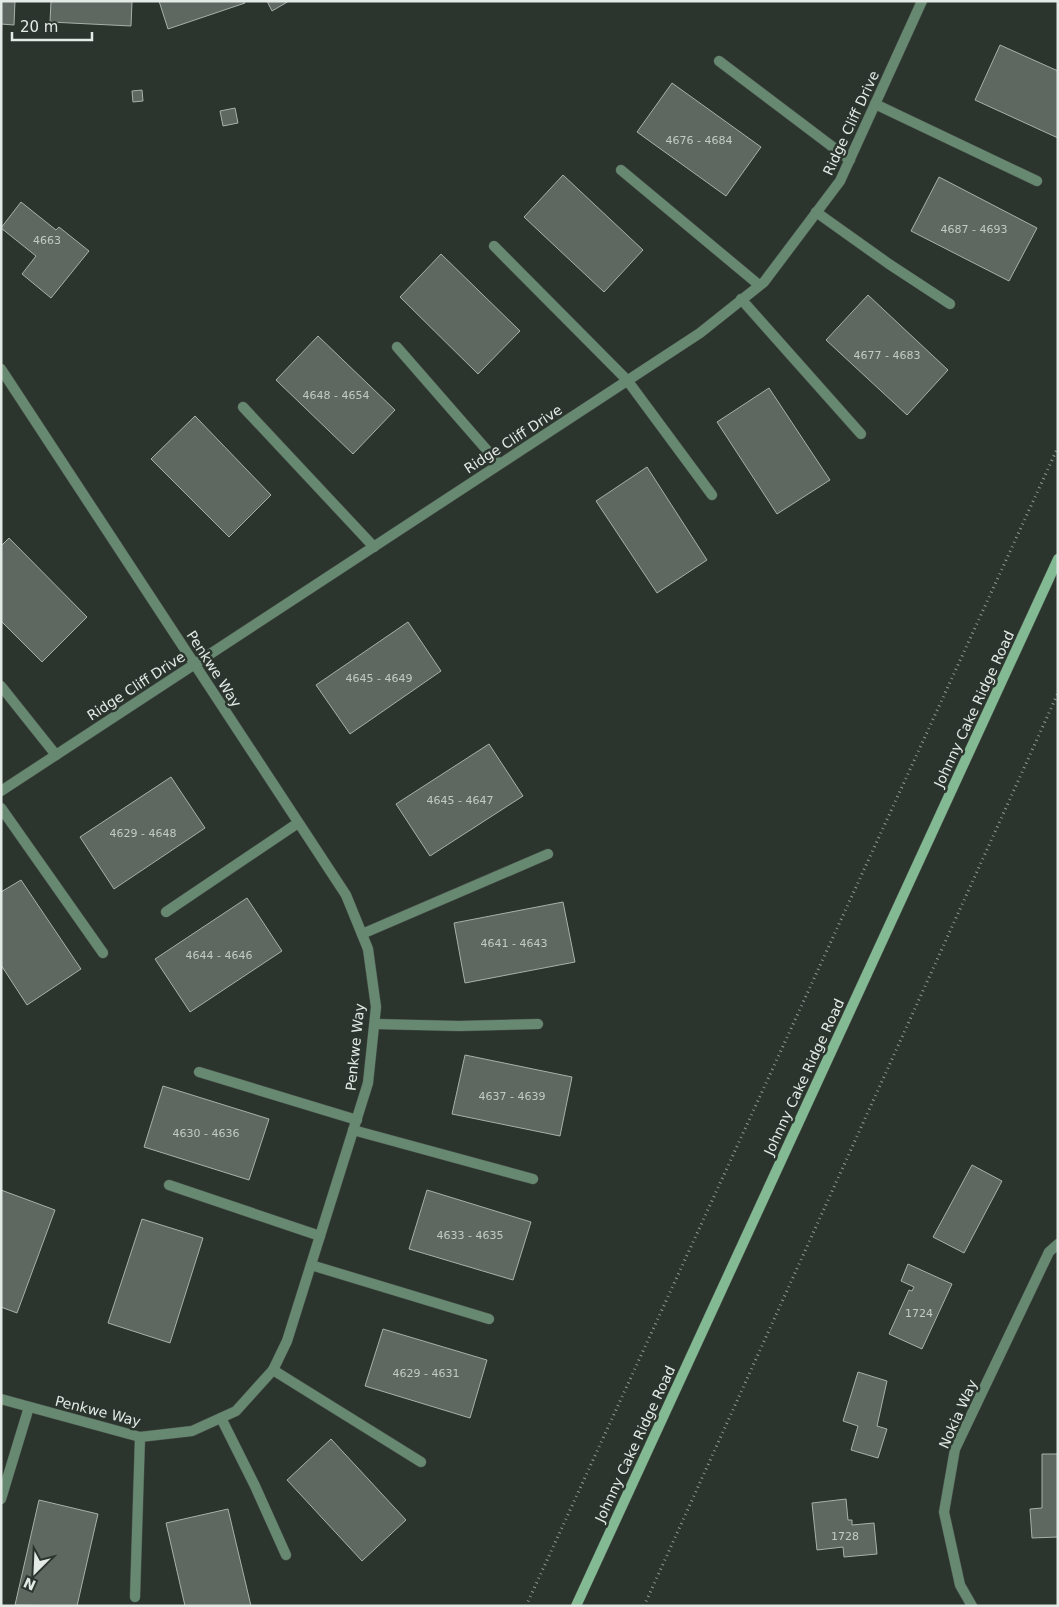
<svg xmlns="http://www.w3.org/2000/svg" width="1059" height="1607" viewBox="0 0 1059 1607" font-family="'DejaVu Sans',sans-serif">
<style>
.building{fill:#5e6860;stroke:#a6b1a9}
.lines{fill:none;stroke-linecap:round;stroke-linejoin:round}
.lane-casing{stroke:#49524b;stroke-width:11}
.street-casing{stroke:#49524b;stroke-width:11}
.secondary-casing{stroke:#49524b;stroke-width:11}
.path{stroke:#8d958f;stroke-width:3;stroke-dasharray:1 4;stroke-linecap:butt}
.lane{stroke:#688971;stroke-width:10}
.street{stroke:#688971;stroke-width:10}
.secondary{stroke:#84ba93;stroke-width:10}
.labels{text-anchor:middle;stroke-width:5;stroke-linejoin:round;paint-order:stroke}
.number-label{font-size:11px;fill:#c2cac4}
.street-label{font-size:14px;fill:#e4eae5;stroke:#2b352e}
</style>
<rect width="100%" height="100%" fill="#2b352e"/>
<path class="building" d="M1,1H15L14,25L1,24Z
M51,1H132L131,26L50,22Z
M159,1H244L245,3L168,29Z
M267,1H289L272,11Z
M1000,45L1058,71V138L975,100Z
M672,83L761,147L726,196L637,132Z
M142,90L143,101L133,102L132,91Z
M235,108L238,123L223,126L220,111Z
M563,175L643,250L604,292L524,217Z
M939,177L1037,228L1009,281L911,231Z
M21,202L56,230L59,227L89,251L51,298L22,274L36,256L1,228Z
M441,254L520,331L478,374L400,297Z
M868,295L948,370L907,415L826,340Z
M318,336L395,410L353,454L276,380Z
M769,388L830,480L777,514L717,422Z
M195,416L271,495L229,537L151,459Z
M647,467L707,560L657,593L596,501Z
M9,538L87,617L42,662L1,621V546Z
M408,622L441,671L350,734L316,685Z
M489,744L523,796L430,856L396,804Z
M171,777L205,828L114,889L80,837Z
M21,880L81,969L27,1005L1,965V892Z
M247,898L282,951L190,1012L155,959Z
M563,902L575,962L465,983L454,923Z
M465,1055L572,1077L560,1136L452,1114Z
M163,1086L269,1119L249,1180L144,1147Z
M972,1165L1002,1181L964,1253L933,1237Z
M1,1190L55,1210L17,1313L1,1307Z
M427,1190L531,1222L513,1280L409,1249Z
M142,1219L203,1238L170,1343L108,1323Z
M908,1264L952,1284L922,1349L889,1334L909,1290L912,1291L914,1287L901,1281Z
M383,1329L487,1360L470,1418L365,1386Z
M858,1372L887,1381L877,1426L887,1429L878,1458L851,1450L858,1426L843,1421Z
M331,1439L406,1520L362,1561L287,1480Z
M1042,1454H1058V1537L1032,1538L1030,1509L1042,1508Z
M846,1499L848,1520H852V1525L874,1523L877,1554L844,1557L843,1547L817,1550L812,1503Z
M39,1500L98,1514L77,1606L15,1605Z
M228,1509L251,1606H185L166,1523Z"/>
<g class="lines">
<g class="lane-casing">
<path id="lane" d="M719,61L850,160
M875,104L1037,181
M621,170L759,285
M816,212L889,264L950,304
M494,246L627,380L712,495
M741,299L861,434
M397,347L499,464
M243,407L374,547
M1,686L56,755
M1,808L103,953
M362,934L548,854
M375,1024L459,1026L538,1024
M199,1072L357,1120
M353,1130L533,1179
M169,1185L320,1236
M311,1265L489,1319
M273,1370L421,1462
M221,1418L255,1486L286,1555
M1,1499L29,1407
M135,1597L140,1437"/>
</g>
<g class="street-casing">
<path id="street" d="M1,369L346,895L368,949L376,1007L368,1083L287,1341L273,1370L236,1411L192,1431L140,1437L1,1399
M1,791L700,333L764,282L840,181L922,1
M166,912L298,823
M972,1606L960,1585L944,1512L955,1449L1049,1252L1058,1244"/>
</g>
<g class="secondary-casing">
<path id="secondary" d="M576,1606L1058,559"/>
</g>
<path class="path" d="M526,1606L1058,447
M644,1606L1058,693"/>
<use href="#lane" class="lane"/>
<use href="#street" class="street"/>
<use href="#secondary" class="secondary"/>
</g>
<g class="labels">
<g class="number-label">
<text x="699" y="144">4676 - 4684</text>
<text x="974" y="233">4687 - 4693</text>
<text x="47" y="244">4663</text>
<text x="887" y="359">4677 - 4683</text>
<text x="336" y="399">4648 - 4654</text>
<text x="379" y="682">4645 - 4649</text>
<text x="460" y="804">4645 - 4647</text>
<text x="143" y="837">4629 - 4648</text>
<text x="514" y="947">4641 - 4643</text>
<text x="219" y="959">4644 - 4646</text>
<text x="512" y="1100">4637 - 4639</text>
<text x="206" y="1137">4630 - 4636</text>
<text x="470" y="1239">4633 - 4635</text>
<text x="919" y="1317">1724</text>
<text x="426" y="1377">4629 - 4631</text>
<text x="845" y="1540">1728</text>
</g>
<g class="street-label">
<text transform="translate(851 123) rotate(-65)" y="5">Ridge Cliff Drive</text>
<text transform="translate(513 439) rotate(-33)" y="5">Ridge Cliff Drive</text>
<text transform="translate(214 669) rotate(57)" y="5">Penkwe Way</text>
<text transform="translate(136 686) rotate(-33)" y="5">Ridge Cliff Drive</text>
<text transform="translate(974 709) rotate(-65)" y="5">Johnny Cake Ridge Road</text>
<text transform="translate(355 1047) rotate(-84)" y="5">Penkwe Way</text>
<text transform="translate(804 1077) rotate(-65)" y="5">Johnny Cake Ridge Road</text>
<text transform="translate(98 1411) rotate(14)" y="5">Penkwe Way</text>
<text transform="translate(958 1414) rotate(-66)" y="5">Nokia Way</text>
<text transform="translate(635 1444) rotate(-65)" y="5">Johnny Cake Ridge Road</text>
</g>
</g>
<rect width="1059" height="1607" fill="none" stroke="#e4eae5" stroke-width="5"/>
<g transform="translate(35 1572) rotate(204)" stroke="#2b352e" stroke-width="4" paint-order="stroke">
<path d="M0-4L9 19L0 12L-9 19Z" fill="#e4eae5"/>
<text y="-8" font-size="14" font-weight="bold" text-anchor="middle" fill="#e4eae5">N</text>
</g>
<path d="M12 32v8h80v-8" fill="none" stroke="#e4eae5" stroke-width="2.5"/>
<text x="20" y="32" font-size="15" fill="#e4eae5" stroke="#2b352e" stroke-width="4" paint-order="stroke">20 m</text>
</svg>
